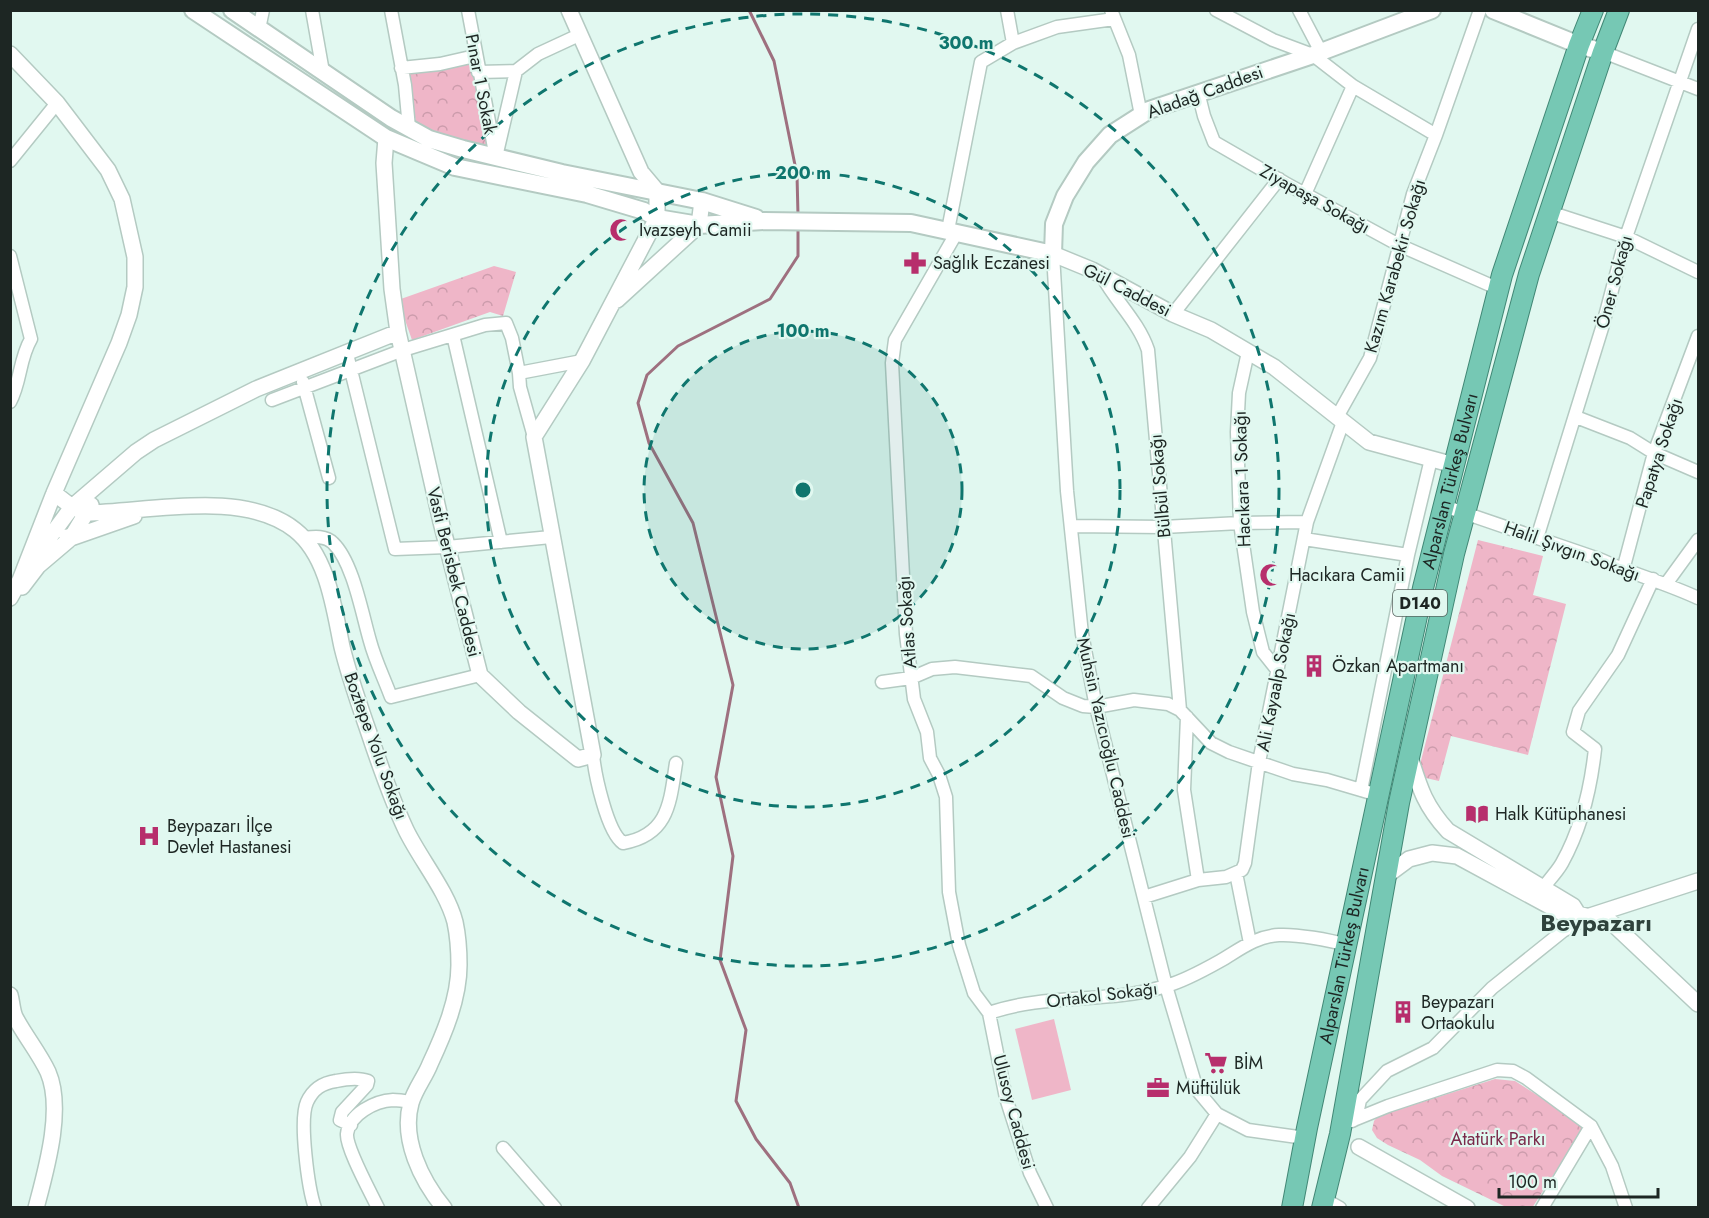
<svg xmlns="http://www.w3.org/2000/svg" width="1709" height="1218" viewBox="0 0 1709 1218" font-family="Jost,sans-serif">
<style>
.park{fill:url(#park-crowns)}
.pitch{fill:#efb6c8}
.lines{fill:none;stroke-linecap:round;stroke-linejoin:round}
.stream{stroke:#9e707f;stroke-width:3}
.minor-casing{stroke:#b4cac2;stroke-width:15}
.tertiary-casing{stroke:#b4cac2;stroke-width:18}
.secondary-casing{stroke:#b4cac2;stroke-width:20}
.trunk-casing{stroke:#418775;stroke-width:22}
.minor{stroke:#fff;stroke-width:12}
.tertiary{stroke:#fff;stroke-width:15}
.secondary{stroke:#fff;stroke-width:16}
.trunk{stroke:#76c8b4;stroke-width:20}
.ring{fill:none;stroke:#0f766e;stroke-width:3;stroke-dasharray:10 8}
.labels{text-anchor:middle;stroke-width:4.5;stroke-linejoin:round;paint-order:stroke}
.shield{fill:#e1f8f0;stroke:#586560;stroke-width:1.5}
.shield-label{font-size:16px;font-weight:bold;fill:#1d2623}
.street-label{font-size:18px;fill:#1d2623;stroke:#e1f8f0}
.poi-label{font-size:18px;fill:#1d2623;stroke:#e1f8f0;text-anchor:start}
.park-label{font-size:18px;fill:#7a294a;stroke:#e1f8f0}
.district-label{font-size:24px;font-weight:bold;fill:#2f423c;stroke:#e1f8f0}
.centre{fill:#0f766e;stroke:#e1f8f0;stroke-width:3}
.ring-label{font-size:18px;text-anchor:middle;font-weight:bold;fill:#0f766e;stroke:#e1f8f0;stroke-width:4.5;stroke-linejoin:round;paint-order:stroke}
</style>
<defs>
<pattern id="park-crowns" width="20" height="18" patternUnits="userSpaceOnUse" patternTransform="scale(1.5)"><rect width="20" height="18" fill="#efb6c8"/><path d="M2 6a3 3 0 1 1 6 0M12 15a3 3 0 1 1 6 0" fill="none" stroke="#cc9cac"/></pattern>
</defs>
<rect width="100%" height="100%" fill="#e1f8f0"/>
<path class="park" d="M473,62L489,148L420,129L416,122L406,71Z
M494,266L516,272L503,316L490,312L412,340L398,300Z
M1478,540L1543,556L1533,595L1566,604L1528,755L1451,736L1439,781L1417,776Z
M1495,1079L1515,1081L1585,1126L1532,1208L1506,1207L1442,1176L1420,1160L1388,1145L1377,1138L1372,1130L1374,1121L1378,1116Z"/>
<path class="pitch" d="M1054,1019L1071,1090L1032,1100L1015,1029Z"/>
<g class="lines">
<path class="stream" d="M749,10L774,61L797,175L798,215
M798,228V256L770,299L678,346L647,375L638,403L649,443L693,523L733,685L716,777L733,856L720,960L746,1030L736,1101L756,1139L790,1183L799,1208"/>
<g class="minor-casing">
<path id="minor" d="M312,10L323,72
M391,10L405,85L409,128
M468,10L495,153
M1007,10L1013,43
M1111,10L1129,55L1141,115
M1216,10L1273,40L1313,55L1353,86L1436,135
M1299,10L1321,52
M259,29L263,10
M1603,52L1698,89
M401,68L440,64L475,56
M478,72L516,71
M1198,92L1204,116L1214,142L1285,183L1399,245L1499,289
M496,157L516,71L538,54L579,35
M10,161L57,103
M1305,194L1353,86
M1549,212L1626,237L1698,272
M948,230L981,62L1013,43L1057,27L1114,19
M957,232L895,340L892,363L906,634L914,699L927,732L930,758L939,775L946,797L949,892L959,945L974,993L989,1013L1006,1098L1030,1173L1047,1208
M1053,254L1067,491L1082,634L1096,707L1166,986L1197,1090L1217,1114L1248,1130L1305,1138
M10,256L31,339C19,359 21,382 10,402
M1102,276C1116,302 1138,321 1148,350L1180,710
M1173,314L1279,179
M453,335L501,542
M1248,352L1239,393L1237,432L1240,523L1253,612L1263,652L1278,671
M347,354L395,549L447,547L551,537
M519,373L520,387L534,437
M303,382L329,478
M272,400L403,350L485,325L506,323L512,338L519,373L582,361
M1337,417L1370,358L1413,194L1436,135L1480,10
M1576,417L1630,438L1654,453L1698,472
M1444,506L1599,559C1632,574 1666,583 1698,598
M1071,526L1163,527L1240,523L1307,522
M302,538C313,537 325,535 333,543C353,562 362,614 370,641C375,660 384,678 391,697L480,675
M1537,538L1602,328L1626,237L1698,29
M1304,539L1408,555L1361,790
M1408,555L1431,459
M1623,570L1654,453L1698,336
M1666,584L1698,540
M882,682L911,678L932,669L955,667L1031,676L1063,698L1083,706L1096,707L1134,700L1168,704L1180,710L1211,743L1229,752L1293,774L1327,780L1378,795
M1187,717L1184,790L1198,880
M593,755C595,775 607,832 623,843C669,835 670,802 676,763
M1236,873L1250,943
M1542,889C1548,881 1557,872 1562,863C1581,829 1591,786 1595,749L1573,732L1579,711L1618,655L1653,579
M1144,897L1198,880L1226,877L1242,870L1245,863L1259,762L1307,522L1343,422
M989,1013C1046,993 1109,1004 1166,986C1184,981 1204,970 1220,961C1239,950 1256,936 1279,935C1297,934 1329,940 1347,945
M1356,1119L1388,1106L1497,1070L1513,1071L1526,1078L1591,1126L1612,1166L1626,1208
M1352,1121L1356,1119L1360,1100L1387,1071L1433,1048L1492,988L1563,931L1589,917
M503,1148L555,1208
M1324,1199L1340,1208
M315,1208C308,1188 299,1120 307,1102C313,1089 322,1083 336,1081C346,1079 358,1077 368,1081L367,1085L342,1112L340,1120L351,1125
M378,1208C371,1193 346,1148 347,1134C349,1114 375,1101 393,1100C399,1100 405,1101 411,1102
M1148,1208L1190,1157L1217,1114
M1542,1208L1591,1126"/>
</g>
<g class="tertiary-casing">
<path id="tertiary" d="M10,54L57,103L108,170L122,199L135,257V287L129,315L119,343L54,493L20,580L10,598
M386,138L384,163L392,289L398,332L441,522L480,675L519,712L578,759L593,755L534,437L582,361L657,218V191L641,172L569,10
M1053,254L1092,270L1173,314L1211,330L1274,367L1369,442L1454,465
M617,300L699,225L702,201
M54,493L72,507L87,513C148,512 244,489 295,530C328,556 334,609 342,647C349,676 359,704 369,733C380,766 391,798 406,830C420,859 447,891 455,922C458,936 459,951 459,965C459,999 444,1034 430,1064C425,1077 415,1089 411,1103C401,1139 421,1180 444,1208
M67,537L71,538L134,516
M35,557L72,507L136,452L154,440L256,389L398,332
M22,587L38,566L71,538L91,505
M1410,757C1420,789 1425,806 1448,831L1573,906L1578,914
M1386,876L1409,859L1432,853L1457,856L1566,915L1578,914L1611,922L1698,1004
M1590,916L1698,881
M10,995C12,1002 12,1010 15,1017C25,1036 39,1053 48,1072C64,1109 46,1170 36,1208
M1359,1147L1467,1208"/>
</g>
<g class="secondary-casing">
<path id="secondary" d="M193,10L386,138L455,167L587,194L644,211L657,218L699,225L764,221L911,223L1053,254L1054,224L1065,196L1086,162L1110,135L1149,110L1313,55L1432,10
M232,10L391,118L429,139L463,149L562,173L702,201L756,218
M1493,10L1579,45L1603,52"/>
</g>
<g class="trunk-casing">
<g id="trunk">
<path id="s1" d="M1292,1208L1307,1128L1423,588L1454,465L1502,275L1579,45L1593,10"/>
<path d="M1322,1208L1340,1134L1399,803L1454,554L1529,274L1603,52L1619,10"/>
</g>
</g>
<use href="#minor" class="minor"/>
<use href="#tertiary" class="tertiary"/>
<use href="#secondary" class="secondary"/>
<use href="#trunk" class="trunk"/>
</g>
<circle cx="803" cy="490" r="159" fill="#0f766e" fill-opacity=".12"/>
<g class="ring">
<circle cx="803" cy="490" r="159"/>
<circle cx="803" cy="490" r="317"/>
<circle cx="803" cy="490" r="476"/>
</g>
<defs>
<g id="mosque-bare" transform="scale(1.8)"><path d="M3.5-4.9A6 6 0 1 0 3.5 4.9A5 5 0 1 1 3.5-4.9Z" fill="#b72e6c" stroke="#e1f8f0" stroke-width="2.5" paint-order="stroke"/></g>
<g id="pharmacy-bare" transform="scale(1.8)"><path d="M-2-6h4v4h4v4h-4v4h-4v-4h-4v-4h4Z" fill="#b72e6c" stroke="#e1f8f0" stroke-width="2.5" paint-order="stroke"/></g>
<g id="building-bare" transform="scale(1.8)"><path d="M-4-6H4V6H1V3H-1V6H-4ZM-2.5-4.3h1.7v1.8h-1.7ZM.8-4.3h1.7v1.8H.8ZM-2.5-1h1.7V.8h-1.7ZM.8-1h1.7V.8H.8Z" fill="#b72e6c" stroke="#e1f8f0" stroke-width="2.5" paint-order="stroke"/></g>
<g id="library-bare" transform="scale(1.8)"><path d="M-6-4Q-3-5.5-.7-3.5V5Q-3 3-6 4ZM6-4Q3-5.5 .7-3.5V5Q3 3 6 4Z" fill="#b72e6c" stroke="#e1f8f0" stroke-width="2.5" paint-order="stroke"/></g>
<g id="hospital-bare" transform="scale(1.8)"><path d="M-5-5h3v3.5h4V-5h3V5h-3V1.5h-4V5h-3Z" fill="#b72e6c" stroke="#e1f8f0" stroke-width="2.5" paint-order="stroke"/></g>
<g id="supermarket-bare" transform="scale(1.8)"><path d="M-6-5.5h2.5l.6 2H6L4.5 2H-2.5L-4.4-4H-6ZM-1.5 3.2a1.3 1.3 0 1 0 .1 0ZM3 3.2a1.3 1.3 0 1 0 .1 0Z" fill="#b72e6c" stroke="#e1f8f0" stroke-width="2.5" paint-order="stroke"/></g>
<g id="office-bare" transform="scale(1.8)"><path d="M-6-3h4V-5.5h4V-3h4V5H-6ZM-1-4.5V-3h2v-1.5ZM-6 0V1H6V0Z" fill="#b72e6c" stroke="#e1f8f0" stroke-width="2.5" paint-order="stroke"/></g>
</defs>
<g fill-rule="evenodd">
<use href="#mosque-bare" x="621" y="230"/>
<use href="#pharmacy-bare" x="915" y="263"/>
<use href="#mosque-bare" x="1271" y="575"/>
<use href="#building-bare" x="1314" y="666"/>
<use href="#library-bare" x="1477" y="814"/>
<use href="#hospital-bare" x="149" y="836"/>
<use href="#building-bare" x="1403" y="1012"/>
<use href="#supermarket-bare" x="1216" y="1063"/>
<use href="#office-bare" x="1158" y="1088"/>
</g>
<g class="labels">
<rect class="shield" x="1393" y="590" width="54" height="26" rx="4.5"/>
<g class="shield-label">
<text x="1420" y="609">D140</text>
</g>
<g class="street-label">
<text transform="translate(481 84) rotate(79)" y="6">Pınar 1 Sokak</text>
<text transform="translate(1205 92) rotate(-20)" y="6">Aladağ Caddesi</text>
<text transform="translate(1315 199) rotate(29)" y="6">Ziyapaşa Sokağı</text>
<text transform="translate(1395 266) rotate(-74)" y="6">Kazım Karabekir Sokağı</text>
<text transform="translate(1614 282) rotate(-75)" y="6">Öner Sokağı</text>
<text transform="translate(1127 290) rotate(27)" y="6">Gül Caddesi</text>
<text transform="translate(1659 453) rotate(-72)" y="6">Papatya Sokağı</text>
<text transform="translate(1242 479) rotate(-92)" y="6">Hacıkara 1 Sokağı</text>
<text dy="6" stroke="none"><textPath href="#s1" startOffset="744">Alparslan Türkeş Bulvarı</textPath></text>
<text transform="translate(1160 486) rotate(-95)" y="6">Bülbül Sokağı</text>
<text transform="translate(1572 551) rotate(20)" y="6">Halil Şıvgın Sokağı</text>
<text transform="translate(454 572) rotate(76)" y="6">Vasfi Berisbek Caddesi</text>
<text transform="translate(907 622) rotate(-94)" y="6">Atlas Sokağı</text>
<text transform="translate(1276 682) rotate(-79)" y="6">Ali Kayaalp Sokağı</text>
<text transform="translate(1106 738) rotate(77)" y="6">Muhsin Yazıcıoğlu Caddesi</text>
<text transform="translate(376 746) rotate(70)" y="6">Boztepe Yolu Sokağı</text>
<text dy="6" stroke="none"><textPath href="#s1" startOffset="258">Alparslan Türkeş Bulvarı</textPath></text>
<text transform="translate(1102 995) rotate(-7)" y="6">Ortakol Sokağı</text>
<text transform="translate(1014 1112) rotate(75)" y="6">Ulusoy Caddesi</text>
</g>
<g class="poi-label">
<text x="639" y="236">Ivazseyh Camii</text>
<text x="933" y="269">Sağlık Eczanesi</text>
<text x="1289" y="581">Hacıkara Camii</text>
<text x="1332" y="672">Özkan Apartmanı</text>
<text x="1495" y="820">Halk Kütüphanesi</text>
<text x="167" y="832">Beypazarı İlçe<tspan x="167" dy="21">Devlet Hastanesi</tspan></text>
<text x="1421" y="1008">Beypazarı<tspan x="1421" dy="21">Ortaokulu</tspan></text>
<text x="1234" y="1069">BİM</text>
<text x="1176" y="1094">Müftülük</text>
</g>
<g class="park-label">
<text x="1498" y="1145">Atatürk Parkı</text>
</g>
<g class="district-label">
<text x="1596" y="931">Beypazarı</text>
</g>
</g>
<circle cx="803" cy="490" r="9" class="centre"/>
<g class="ring-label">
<text x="966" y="49">300 m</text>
<text x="803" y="179">200 m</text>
<text x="803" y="337">100 m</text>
</g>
<rect width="1709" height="1218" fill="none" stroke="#1d2623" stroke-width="24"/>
<path d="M1499 1188v9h159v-9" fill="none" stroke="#1d2623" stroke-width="3"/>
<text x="1508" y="1188" font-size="18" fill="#1d2623" stroke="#e1f8f0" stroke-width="4.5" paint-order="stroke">100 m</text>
</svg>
